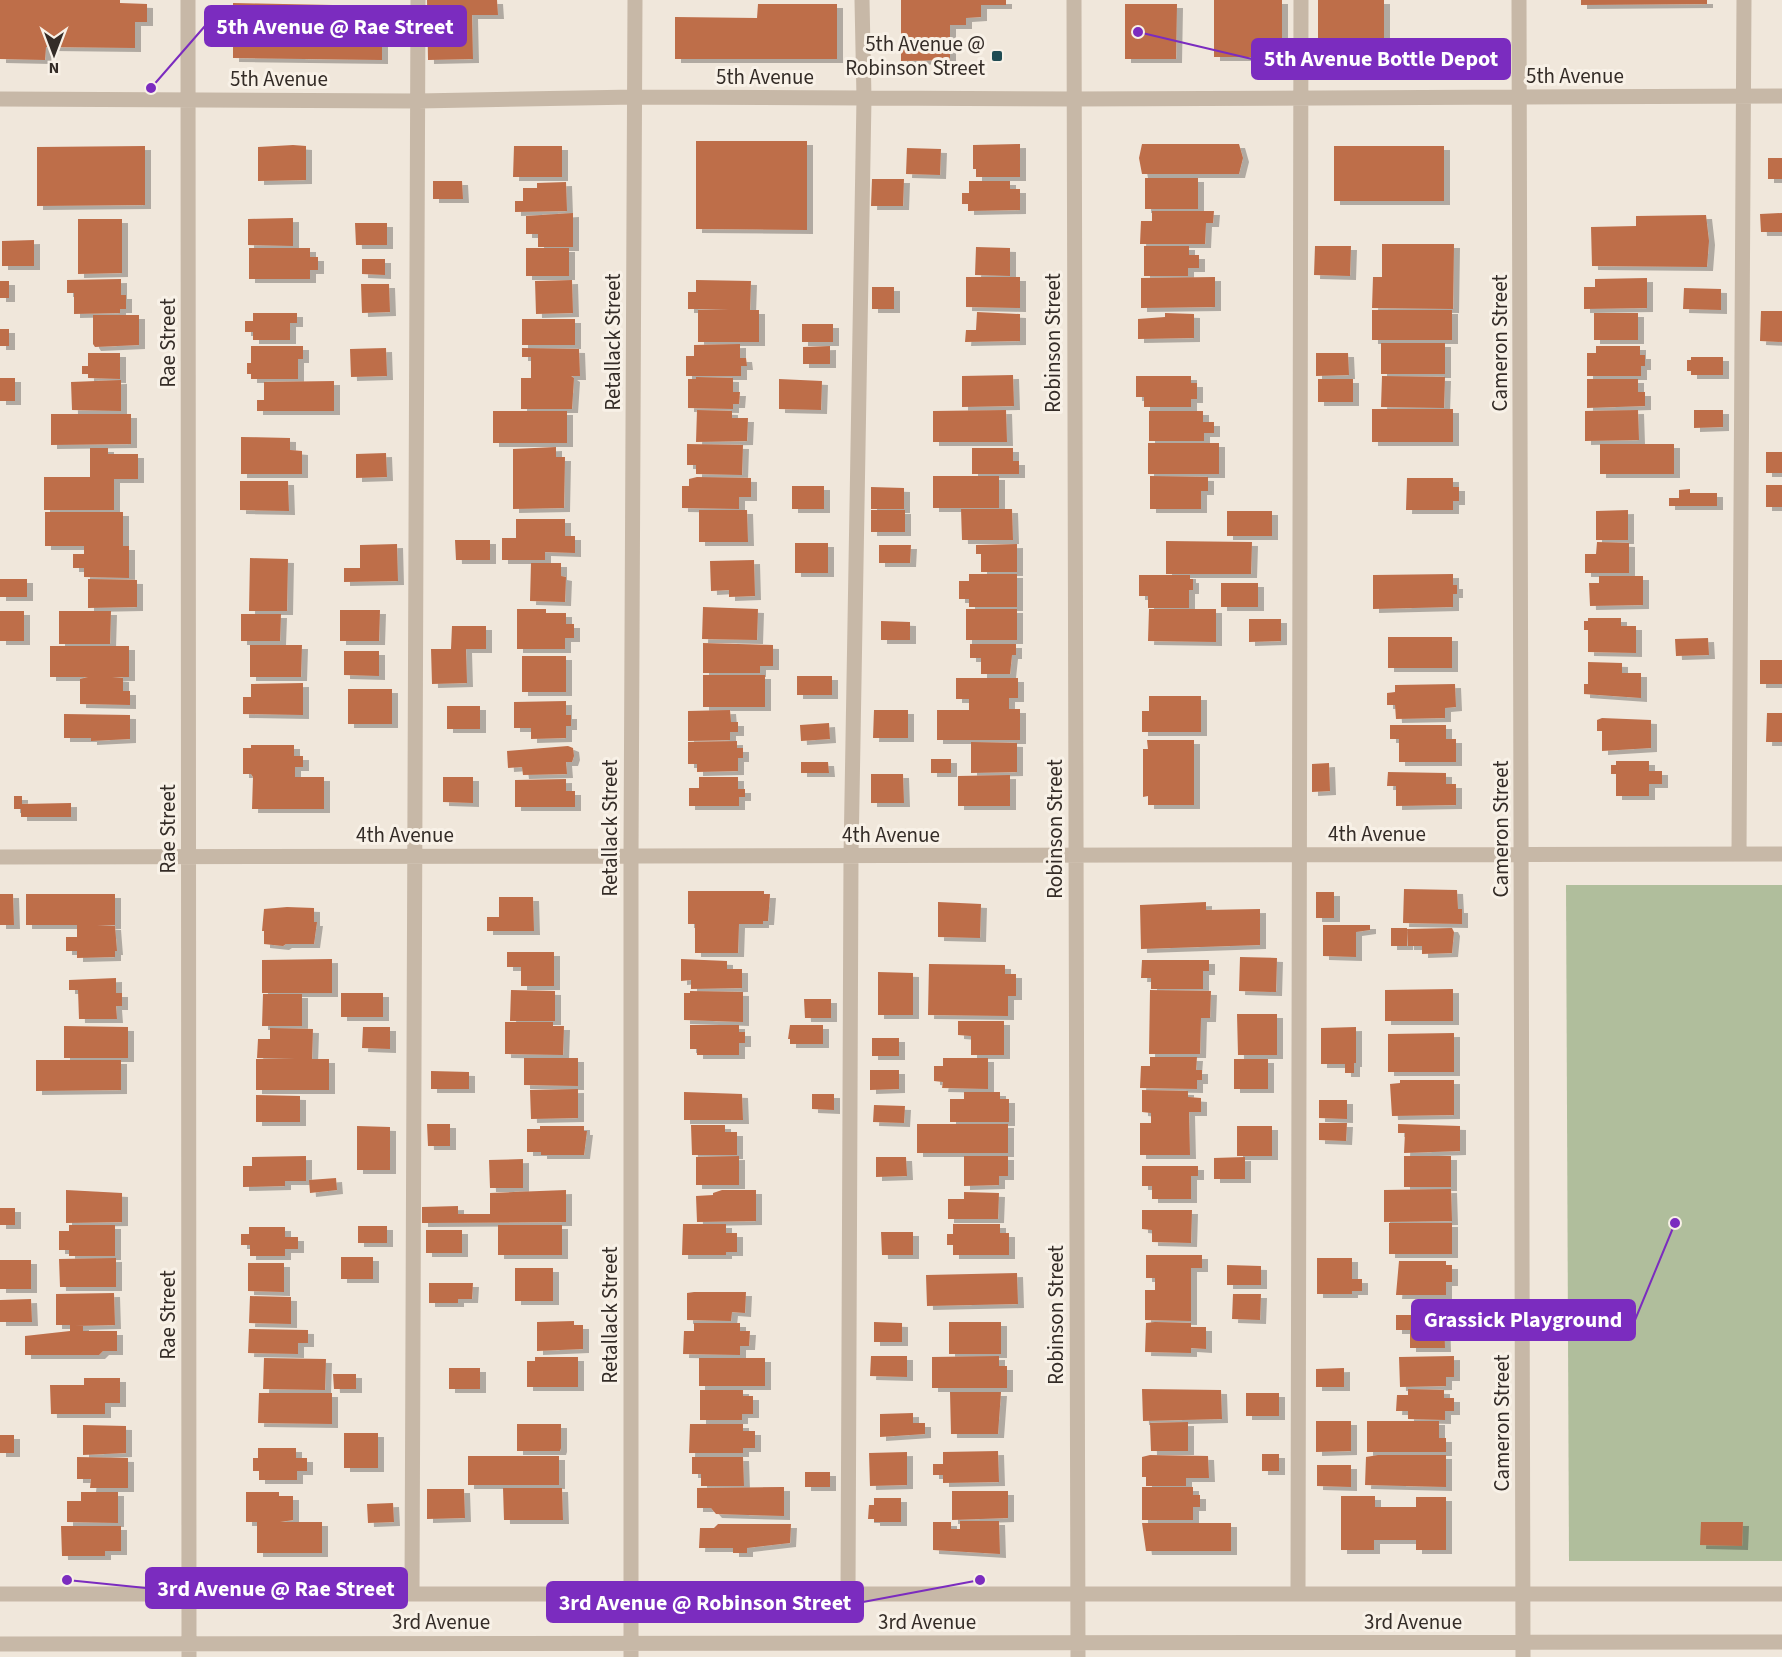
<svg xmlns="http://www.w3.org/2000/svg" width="1782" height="1657" viewBox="0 0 1782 1657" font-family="'Source Sans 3',sans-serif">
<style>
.green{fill:#b0be9c}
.building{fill:#be6e4a;filter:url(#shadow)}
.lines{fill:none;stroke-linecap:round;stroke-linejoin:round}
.minor{stroke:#c7b8a7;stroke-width:15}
.poi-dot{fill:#204c53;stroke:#f8f1e7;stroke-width:2}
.labels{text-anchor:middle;stroke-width:6;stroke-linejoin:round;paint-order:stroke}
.poi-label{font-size:21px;fill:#342c27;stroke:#f8f1e7;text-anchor:end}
.street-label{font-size:21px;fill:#342c27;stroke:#f8f1e7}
.leader{fill:none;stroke:#7b2cbf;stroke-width:2}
.callout-dot{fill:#7b2cbf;stroke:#f8f1e7;stroke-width:2}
.callout{fill:#7b2cbf;stroke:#7b2cbf;stroke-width:2}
.callout-label{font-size:22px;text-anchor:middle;font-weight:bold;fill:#fff}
</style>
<defs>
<filter id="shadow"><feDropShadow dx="6" dy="4" stdDeviation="0" flood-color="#0004"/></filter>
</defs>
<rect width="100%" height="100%" fill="#f0e7db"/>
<path class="green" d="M1566,885H1782V1561H1569Z"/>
<path class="building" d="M0,0H120V3L147,4V22H135V48L46,47L45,60L0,59Z
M427,0H497L498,15H472L473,59L428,60Z
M901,0H1006V5H981V17L966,18V25H950V60L901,61Z
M1214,0H1282V57H1214Z
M1318,0H1384V54H1318Z
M1581,0H1707V4L1581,5Z
M233,3L382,6V60L233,58Z
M758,4H837V59H675V17L757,18Z
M1125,4H1177L1176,59H1125Z
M696,141H807V230L696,229Z
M1020,144V177H976V169H973V145Z
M1142,144H1239L1243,158L1239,174H1142L1139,158Z
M293,145L306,146V180L258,181V147Z
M145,146V205L37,206V147Z
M514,146H562V177H513Z
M1334,146H1444V201H1334Z
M907,148L941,149L940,175L906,174Z
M1768,158H1782V179H1768Z
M1145,178H1198V209H1145Z
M872,179H904L903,206H871Z
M433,181H462L463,199H433Z
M969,181H1010V189H1020V210L968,211V204H962V193H969Z
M566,182L567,211L515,212V201H523V188H537V183Z
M1152,211H1214L1213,223H1206L1205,244H1140L1141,221H1152Z
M573,213V247H538V234H526V216Z
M1782,213V232H1761L1760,214Z
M1706,215L1709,241L1707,267L1592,266L1591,227L1636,226V216Z
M293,218V246L248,245V219Z
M78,219H122V273L78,274Z
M355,223H387V245H356Z
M34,240V266H2V241Z
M1382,244H1454L1453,309L1372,308L1373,277H1382Z
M1144,246H1189V255H1199V268H1188V276H1144Z
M1315,246H1351L1350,276L1314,275Z
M976,247L1010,248V276L975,275Z
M249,248H310V257H318V270H310V279H249Z
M526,248H569V276H526Z
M362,259H385V275L362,274Z
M966,277H1020V308L966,307Z
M1215,277V307L1141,308V278Z
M1647,278V308L1584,309V287H1595V279Z
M121,279V295H126V309H120V313L74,314V293H67V280Z
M572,280L573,313L536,314L535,281Z
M696,280L751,281L750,310H759V342H698V310L729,309H688V292H696Z
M0,281H9V298H0Z
M361,284H389L390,312L362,313Z
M872,287H894V309H872Z
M1684,288L1721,289V310L1683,309Z
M1372,310H1452V340H1372Z
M1761,311H1782V342L1760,341Z
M977,312L1020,314V341L965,342L966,330H976Z
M253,313H297V323H290V340H253V332H245V321H253Z
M1165,313L1194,314V338L1138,339V319L1165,317Z
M1594,313H1638V340H1594Z
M93,315H139V345L95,347L93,344Z
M522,319H575V345H522Z
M802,324H833V342H802Z
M0,329H9V346H0Z
M1381,343H1445V374H1381Z
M740,344V358H746L747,366H741V376H686V356H694V345Z
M251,346H303V359H298V379H251V374H247V363H251Z
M830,346V364H803V347Z
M1596,346H1640V355H1645V366H1641V376H1587V353H1596Z
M386,348L387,376L351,377L350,349Z
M522,348L579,349L580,376H571L574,378L572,409H521V378H531V357H522Z
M88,353H120V379L88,378V374H82V366H88Z
M1316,353H1348L1349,375L1316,376Z
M1691,357H1723V375H1691V371H1687V360H1691Z
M1013,375L1014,406L962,407V376Z
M1136,376H1191V383H1197V399H1191V407H1144V397H1136Z
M1382,376L1445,377L1444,408L1381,407Z
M696,377L733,378V392H740L739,404H733V409L688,408V379H696Z
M0,378H15V401H0Z
M779,379L822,381L821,410L779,409Z
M1318,379H1353V402H1318Z
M1587,379H1638V392H1645V406L1587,408Z
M121,380V411L72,410L71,382Z
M334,381V411H257V400H264V382Z
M1372,409H1453V442H1372Z
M697,410L732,411V418H748L747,441L696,442Z
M1006,410L1007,442H933V411Z
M1638,410L1639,440L1585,441V411Z
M1694,410H1723V427L1694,428Z
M493,411H567V443H493Z
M1149,411H1203V422H1214V433H1204V441H1149Z
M51,414H131V444L51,445Z
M241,437L290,438V450L302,451V474H241Z
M1148,443H1219V474H1148Z
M687,444L743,445L742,475L696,474V465H687Z
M1600,444H1674V474H1600Z
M556,447V457H565L564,508L513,509V449Z
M90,448H108V454H138V479H114V510H44V477H90Z
M972,448H1013V461H1019V474H972Z
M1766,452H1782V473H1766Z
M386,453L387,477L356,478V454Z
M933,476H999V508H933Z
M1150,476L1208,477V491H1201V509H1150Z
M697,477L751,478V497H739V509L682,508V486H689V479Z
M1407,478H1453V487H1459V501H1453V510H1406Z
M240,481H288L289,511L240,510Z
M1766,485H1782V507H1766Z
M792,486H824V509H792Z
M871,487L904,488V509H871Z
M1690,489V493H1717V506H1669V498H1679V490Z
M961,509H1012L1013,540H962Z
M699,510H747L748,542H699Z
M871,510H905V532H871Z
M1628,510V540H1596V511Z
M1227,511H1272V536H1227Z
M45,512H123V546H129V578L84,577V568H73V554H84V546H45Z
M516,519H565V536H575V553L545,552V560H502V538H516Z
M455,540H490V560H456Z
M1166,541L1252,542L1251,574H1166Z
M1597,542L1629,543V573H1585V554H1596Z
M795,543H828V573H795Z
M397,544L398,581L344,582V568H360V545Z
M1017,544V572H981V554H976V545Z
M879,545H911L910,563H879Z
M250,558L288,559L287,611H249Z
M754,560L755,596L729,597V590L711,591L710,561Z
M531,563H561V576L566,577L565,602L530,601Z
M969,574H1017V607H969V599H959V581H969Z
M1453,574V585H1457V594H1453V607L1373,609V575Z
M1139,575H1190V579H1193V590H1189V608H1148V596H1139Z
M1599,576H1643V605L1590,606L1589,583H1599Z
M0,579H27V597H0Z
M88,579L137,580V607L88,608Z
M1221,583H1258V607H1221Z
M703,607L758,609L757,640L702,639Z
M517,609H546V613H566V624H574V638H565V649H517Z
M966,609H1017V640H966Z
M1149,609H1216V642L1148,641Z
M340,610H380L379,641H340Z
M0,611H24V641H0Z
M59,611H111L110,644H59Z
M241,614H281L280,641H241Z
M1588,618H1621V626H1636V653L1588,652V630H1584V621H1588Z
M1249,619H1281V641L1249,642Z
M881,621L910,622V640H881Z
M452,626H486V649H466L467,683L432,684L431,649H451Z
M1388,637H1452V668H1388Z
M1708,638L1709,655L1676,656L1675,639Z
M703,643L773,645V666H760V673H703Z
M970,644H1016V655H1012L1010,674H981V658H970Z
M250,645H302L301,677H250Z
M50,646H129V677H112L123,678V691H130V705L80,704V679L88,677H50Z
M344,651H379V676L344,675Z
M522,656H566V692H522Z
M1760,660H1782V684H1760Z
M1588,662L1622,663V673H1641V698L1584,694V684H1588Z
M703,675H765V707H703Z
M797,676H832V695H797Z
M956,678H1018V698H1009V709H1020V740H937V710H969V699H956Z
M303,683V715L243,714V697H251V684Z
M1455,684L1456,707L1445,708V718L1396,719L1395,705H1387V693L1395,692V685Z
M348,689H392V724H348Z
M1149,696H1201V732H1142V711H1149Z
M566,701V715H571V726H566V738L531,739V728H514V702Z
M447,706H480V729H447Z
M730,710L731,722H738V732H730V740L688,741V711Z
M874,710H908V738H873Z
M1767,713H1782V742H1766Z
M64,714L130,715V739L91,741V738H64Z
M1602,718L1651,720V748L1602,751V731H1597V720Z
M829,723L830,739L801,741L800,725Z
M1390,725H1446V739H1456V762H1399V739H1390Z
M1147,740H1194V805H1148V796L1143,797V749H1148Z
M737,741V748H743V758H738V771L697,772V764H688V742Z
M971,742L1017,743V772L971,773Z
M251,745H294V756H303V767H295V777H324V809H252L253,777L251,774H243V748H251Z
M568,746L573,748L574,756L572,762H566L567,774L523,775L522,767L508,768L507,751Z
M931,759H951V773H931Z
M1616,761H1649V771H1662V784H1649V796H1616V774H1611V765H1616Z
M801,762H828L829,773H801Z
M1329,763L1330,791L1312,792V764Z
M1388,772L1446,773V784H1456V805L1396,806V786H1387Z
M871,774H903L904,803H871Z
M1010,775V806H958V776Z
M443,777H473V803L443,802Z
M699,777H738V789H745V797H739V806H689V788H699Z
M566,779V791H575V807H515V780Z
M14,796H22V804L71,803V817H21V809H14Z
M1404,889L1457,890L1458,909H1462V924L1403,923Z
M688,891H764V894H770L768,921H763V924H739L738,953H695V924H688Z
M1316,892H1334V918H1316Z
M0,894H13L14,925H0Z
M26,894H115V925L97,926H115L117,951H115V957L77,958V951H66V937H77V925H26Z
M499,897H533L534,931H487V917H499Z
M938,902L981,904L980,938L938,937Z
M1206,902V910L1260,909V945L1141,949L1140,905Z
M287,907L314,908V922H317L314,944H286L283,946L264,944V931H262L264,909Z
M1323,925H1370V930L1356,932V957L1323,956Z
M1391,928H1407V946H1391Z
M1452,928L1454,932L1452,953L1422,954V946H1408L1407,929Z
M507,952H554V986H521V967H507Z
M1240,957L1277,958L1276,992L1239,991Z
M332,959V993H262V960Z
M681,959L727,961V969H742V988L691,989V980L681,981Z
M1142,960H1209V971H1203V989H1151V978H1141Z
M929,964L1005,965V974H1016V996H1008V1016L928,1015Z
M878,972L913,973V1015H878Z
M116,978V993H122V1006H116L117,1019H79L78,990H69V980Z
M1453,989V1021H1385V990Z
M511,990L555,991V1021H510Z
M1150,990L1211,991L1210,1018H1201L1200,1054H1149Z
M690,991L743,992V1022L684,1020V993H690Z
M341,993H383V1017H341Z
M263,994H302V1026H262Z
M804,999H831V1018H805Z
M1237,1014H1277V1055H1238Z
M958,1021H1004V1055H971V1036L958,1035Z
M505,1022H553V1026H564L563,1055L505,1054Z
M690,1025H739V1032H745V1043H739V1055H697V1049H690Z
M790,1025H823V1044H790V1039H788Z
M64,1026L128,1027V1058H64Z
M363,1027H390V1049L362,1048Z
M1356,1027V1063H1354V1073H1345V1064H1321V1028Z
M270,1028L313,1029L312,1059H329V1090H256V1059H295L257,1058L258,1039H270Z
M1454,1033V1072H1388V1034Z
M872,1038H899V1056H872Z
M1150,1057H1197L1196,1070H1202V1080H1197V1089L1140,1088L1141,1066H1150Z
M524,1058H578V1086L524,1085Z
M943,1058H988V1089L942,1088L943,1082L934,1081V1066H943Z
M1234,1059H1268V1089H1234Z
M36,1060H121V1090L36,1091Z
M870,1070H899V1089L870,1090Z
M431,1071L469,1072V1089H431Z
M1400,1080H1454V1115L1392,1116L1390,1084L1400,1083Z
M578,1089V1118L531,1119L530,1090Z
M1142,1090L1188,1091V1097L1201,1098V1112H1189L1190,1155H1140V1123H1151V1113L1142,1112Z
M684,1092L742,1094L743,1120H684Z
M964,1092H1000V1099H1009V1122H950V1099H964Z
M812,1094H834V1110L812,1109Z
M256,1095L300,1096V1122H256Z
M1319,1100H1347V1119L1319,1118Z
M874,1105L905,1106L904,1123L873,1122Z
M1319,1123H1347L1346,1141L1319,1140Z
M427,1124H450V1146H428Z
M917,1124H1008V1153H917Z
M1398,1124L1460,1126V1151L1404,1153L1405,1133H1398Z
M691,1125H725V1132H737V1155H692Z
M357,1126L390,1127V1170H357Z
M540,1126H584V1131H587L584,1155H541V1152H527V1129H540Z
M1237,1126H1272V1156H1237Z
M306,1156V1181H285V1186L243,1187V1166H252V1157Z
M739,1156V1185H696V1157Z
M964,1156H1008V1176H999V1185L964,1186Z
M1404,1156H1451V1187H1404Z
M876,1157H906L907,1176L876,1177Z
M1245,1157V1179H1214V1158Z
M523,1159V1188H490L489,1160Z
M1142,1166H1198V1176H1191V1199H1152V1186H1142Z
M336,1178L337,1190L310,1193L309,1180Z
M1451,1189L1452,1221L1384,1222V1190Z
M66,1190L122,1193V1222L66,1223Z
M566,1190V1222L422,1223V1207L458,1206V1214H490V1193Z
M722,1190H756V1221L697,1222L696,1196L713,1195V1193Z
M964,1192L999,1193L998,1219H948V1199H964Z
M0,1208H15V1225H0Z
M1142,1210H1192L1191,1243L1152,1242V1230L1142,1229Z
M1389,1223H1452V1254H1389Z
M683,1224H726V1233H737V1252H726V1255H682Z
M953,1224H1000V1233H1009V1255H953V1245H947V1234H953Z
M69,1225H115V1256H69V1250H59V1231H69Z
M498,1225H562V1255H498Z
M358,1226H387V1243H358Z
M249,1227H285V1237H298V1249H285V1256H250V1245H241V1234H249Z
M426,1230H462V1253H426Z
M881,1232H913V1255H882Z
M1146,1255H1202V1268H1191V1321L1145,1320V1290H1155V1278H1146Z
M341,1257H373V1279H341Z
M116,1258V1287H60L59,1259Z
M1317,1258H1352V1279H1362V1291H1352V1294H1317Z
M0,1260H31V1289H0Z
M1399,1261H1446V1265H1452V1282H1446V1295H1396Z
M248,1263H284V1292L248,1291Z
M1227,1265L1261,1266V1285H1227Z
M515,1268H553V1301H515Z
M1017,1273L1018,1304L927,1306L926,1275Z
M429,1283H473L472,1299H458V1303H429Z
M694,1292H746L745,1313L732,1312L731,1321L687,1320V1293Z
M114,1293L115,1325L75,1326H83V1331H117V1351H103L99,1355H25V1336L70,1331V1325H56V1294Z
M1233,1294H1261L1260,1320L1232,1319Z
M250,1296L291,1297V1324L249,1323Z
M31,1299L32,1322H0V1300Z
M1396,1315H1444L1445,1348H1410V1330H1396Z
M574,1321V1325H583V1349L537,1351V1322Z
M874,1322L902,1323V1342H874Z
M949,1322H1001V1354H949Z
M1155,1322L1191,1323V1327H1206V1349L1191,1348V1353L1145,1352L1146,1323Z
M694,1323H740V1331H750L749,1346H740V1355L683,1354L684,1331H694Z
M249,1329L308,1330V1343H298V1354L248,1353Z
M871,1356H907V1377L870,1376Z
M999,1356V1366H1007V1388H932V1357Z
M1454,1356V1377H1446V1386L1400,1387L1399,1357Z
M535,1357H578V1387H527V1361H535Z
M264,1358L326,1359L325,1390L263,1389Z
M699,1358H765V1386H699Z
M449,1368H480V1389H449Z
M1344,1368V1387H1316V1369Z
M333,1374H356V1389H334Z
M84,1378H120V1403H105V1414H51L50,1385H84Z
M1142,1389L1221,1390L1222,1419L1143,1421Z
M1408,1389L1444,1390V1398H1454V1411H1445V1420L1408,1419V1411H1396L1397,1395H1408Z
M700,1390H743V1396H753V1414H742V1420H700Z
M950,1392H1001L998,1434H951Z
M259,1393H332V1424L258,1423Z
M1246,1393H1279V1416H1246Z
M913,1413V1423H925V1434L880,1437V1414Z
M1316,1421H1351V1451L1316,1452Z
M1367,1421H1439V1438H1446V1452H1367Z
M1188,1422V1451H1151L1150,1423Z
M517,1424H561V1448L560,1451H517Z
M690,1424H743V1431H755V1448H743V1453H689Z
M83,1425L126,1426V1453L83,1455Z
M344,1433H378V1468H344Z
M0,1435H14V1453H0Z
M258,1448H296V1458H307V1471H297V1480H259V1471H253V1458H258Z
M998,1451L999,1482L943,1483V1475H933V1464H943V1452Z
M907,1452V1485L870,1486L869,1453Z
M1262,1454H1279V1471H1262Z
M1150,1455L1208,1456L1209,1478H1186V1486H1146V1477H1142V1457Z
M1378,1455H1446V1487L1365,1485L1366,1457Z
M468,1456H559V1485H468Z
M77,1457L128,1458V1488H90L91,1479H77Z
M692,1457H743L744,1486H701V1474H692Z
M1317,1465H1351V1487L1317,1486Z
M805,1472H830V1487H805Z
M784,1487V1516L716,1514L711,1508H697V1488Z
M1142,1487H1193V1495H1200V1507H1193V1520H1142Z
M503,1488H562L563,1520H504Z
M427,1489H464L465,1518L427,1519Z
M952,1491H1008V1518L952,1520Z
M81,1492H118V1523L67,1522V1501H81Z
M246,1492H279V1496H293V1520L280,1522H322V1553H257V1522H246Z
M1341,1496H1375V1507H1416V1497H1446V1550H1416V1540H1374V1550H1341Z
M874,1498H901V1522H874V1519H868L869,1505H874Z
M393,1503L394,1522L368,1523L367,1504Z
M960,1521H999L1000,1554L933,1550V1522H951V1529H960Z
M1701,1522H1743L1742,1546L1700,1545Z
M1142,1523H1231V1551H1146Z
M718,1524H791L790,1543L747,1548V1553H733V1548H699L700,1528H714Z
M61,1526H121V1551H105V1556H62Z"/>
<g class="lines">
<path class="minor" d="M188,0L189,1657
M1074,0L1078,1657
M1519,0L1523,1657
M0,99L418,101L635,97L1073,99L1782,96
M1739,854L1744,0
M0,857L1782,854
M0,1594H1782
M412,1594L418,0
M848,1594L851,856L864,98L862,0
M1298,1594L1301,0
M0,1644L1782,1642
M631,1657V856L635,0"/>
</g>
<rect class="poi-dot" x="991" y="50" width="12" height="12" rx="3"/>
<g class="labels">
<g class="poi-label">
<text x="985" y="51">5th Avenue @<tspan x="985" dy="24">Robinson Street</tspan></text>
</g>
<g class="street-label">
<text x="1575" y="83">5th Avenue</text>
<text x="765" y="84">5th Avenue</text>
<text x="279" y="86">5th Avenue</text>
<text transform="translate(613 342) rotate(-90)" y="7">Retallack Street</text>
<text transform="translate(168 343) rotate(-90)" y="7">Rae Street</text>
<text transform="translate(1053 343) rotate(-90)" y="7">Robinson Street</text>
<text transform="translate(1500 343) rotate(-90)" y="7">Cameron Street</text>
<text transform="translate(610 828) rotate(-90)" y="7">Retallack Street</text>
<text transform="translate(168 829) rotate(-90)" y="7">Rae Street</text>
<text transform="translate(1055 829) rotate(-90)" y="7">Robinson Street</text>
<text transform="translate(1501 829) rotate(-90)" y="7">Cameron Street</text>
<text x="1377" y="841">4th Avenue</text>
<text x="405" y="842">4th Avenue</text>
<text x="891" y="842">4th Avenue</text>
<text transform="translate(168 1315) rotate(-90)" y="7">Rae Street</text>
<text transform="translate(610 1315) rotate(-90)" y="7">Retallack Street</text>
<text transform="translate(1056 1315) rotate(-90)" y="7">Robinson Street</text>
<text transform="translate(1502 1423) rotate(-90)" y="7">Cameron Street</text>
<text x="441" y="1629">3rd Avenue</text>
<text x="927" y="1629">3rd Avenue</text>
<text x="1413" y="1629">3rd Avenue</text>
</g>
</g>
<path class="leader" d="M151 88L205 26M1138 32L1252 59M1675 1223L1635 1320M67 1580L146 1588M980 1580L863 1602"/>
<g class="callout-dot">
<circle cx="151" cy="88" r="6"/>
<circle cx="1138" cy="32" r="6"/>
<circle cx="1675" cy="1223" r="6"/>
<circle cx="67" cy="1580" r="6"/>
<circle cx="980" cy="1580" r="6"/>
</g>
<g class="callout">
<rect x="205" y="6" width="261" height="40" rx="6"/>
<rect x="1252" y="39" width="258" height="40" rx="6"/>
<rect x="1412" y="1300" width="223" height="40" rx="6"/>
<rect x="146" y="1568" width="261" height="40" rx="6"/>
<rect x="547" y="1582" width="316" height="40" rx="6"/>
</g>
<g class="callout-label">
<text x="335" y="34">5th Avenue @ Rae Street</text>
<text x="1381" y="66">5th Avenue Bottle Depot</text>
<text x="1523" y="1327">Grassick Playground</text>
<text x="276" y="1596">3rd Avenue @ Rae Street</text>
<text x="705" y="1610">3rd Avenue @ Robinson Street</text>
</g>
<g transform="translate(54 54) rotate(180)" stroke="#f8f1e7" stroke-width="4.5" paint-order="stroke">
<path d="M0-4.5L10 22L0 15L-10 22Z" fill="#342c27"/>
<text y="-9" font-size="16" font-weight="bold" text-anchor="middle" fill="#342c27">N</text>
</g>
</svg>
